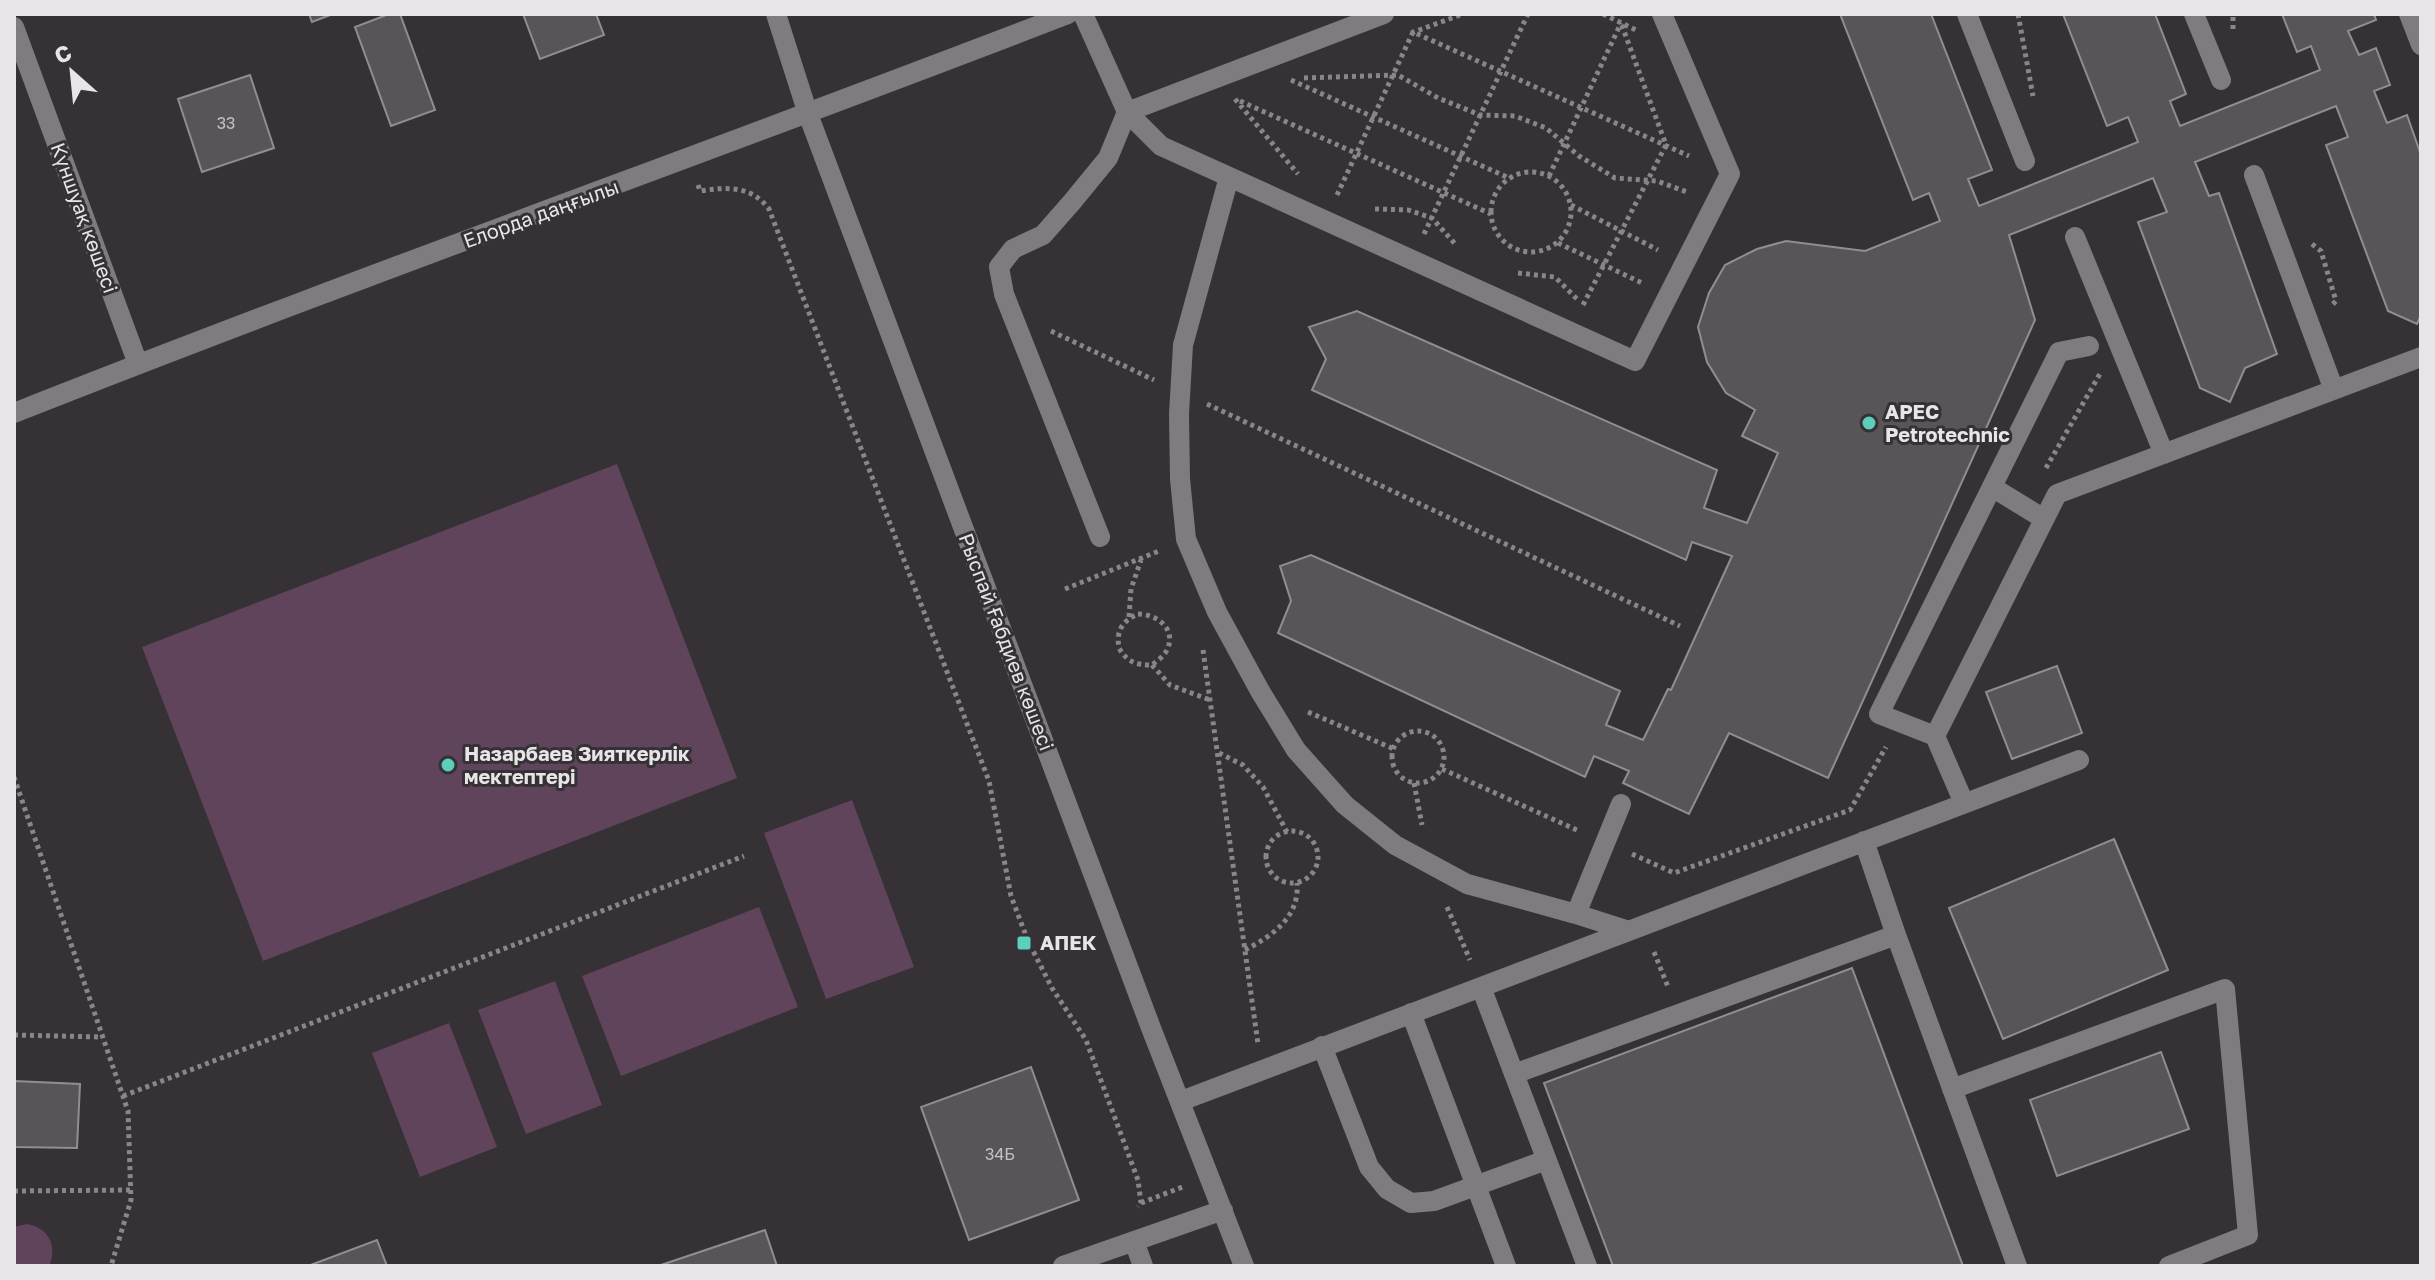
<svg xmlns="http://www.w3.org/2000/svg" width="2435" height="1280" viewBox="0 0 2435 1280" font-family="'Golos Text',sans-serif">
<style>
.green{fill:#5f445b}
.building{fill:#595458;stroke:#928d91;stroke-width:2}
.lines{fill:none;stroke-linecap:round;stroke-linejoin:round}
.path{stroke:#898588;stroke-width:5;stroke-dasharray:4 4;stroke-linecap:butt}
.minor{stroke:#7e7c7e;stroke-width:20}
.poi-dot{fill:#5bcebc;stroke:#353134;stroke-width:3}
.labels{text-anchor:middle;stroke-width:6;stroke-linejoin:round;paint-order:stroke}
.number-label{font-size:16px;fill:#c4c1c4}
.street-label{font-size:20px;fill:#e8e5e8;stroke:#353134}
.poi-label{font-size:20px;font-weight:bold;fill:#e8e5e8;stroke:#353134;text-anchor:start}
</style>
<rect width="100%" height="100%" fill="#353134"/>
<path class="green" d="M617,464L737,778L263,961L142,647Z
M852,800L914,967L826,999L764,833Z
M759,907L798,1007L621,1076L582,976Z
M555,981L602,1105L526,1134L478,1010Z
M449,1023L497,1147L420,1177L372,1053Z
M27,1224C49,1228 58,1246 49,1266H14V1227Z"/>
<path class="building" d="M309,14H333L312,22Z
M389,14H400L435,110L391,126L355,27Z
M523,14H596L604,35L540,59Z
M1840,14H1931L1992,170L1968,179L1979,206L2138,142L2128,117L2107,126L2063,14H2155L2186,94L2170,101L2180,126L2320,70L2311,46L2297,52L2282,14H2374L2376,20L2348,31L2359,55L2376,48L2390,85L2374,91L2387,123L2407,115L2421,155V315L2417,324L2388,311L2326,145L2348,137L2336,106L2195,162L2209,196L2219,193L2277,354L2245,368L2230,402L2200,388L2138,222L2167,212L2153,178L2009,235L2035,320L1828,778L1729,733L1689,814L1623,783L1629,771L1594,756L1585,777L1278,633L1291,601L1280,566L1311,555L1620,691L1606,725L1643,740L1668,689L1671,690L1732,556L1692,542L1686,560L1312,390L1326,359L1309,327L1357,311L1717,470L1704,508L1747,523L1778,453L1742,436L1755,410L1726,393L1707,362L1698,327L1709,293L1725,265L1757,249L1786,241L1865,251L1940,221L1929,193L1913,200Z
M250,75L274,148L202,172L178,99Z
M2057,666L2082,733L2012,759L1986,692Z
M2114,839L2168,970L2003,1039L1949,908Z
M1852,968L1963,1266H1613L1544,1083Z
M2161,1052L2189,1129L2057,1176L2030,1100Z
M1031,1067L1079,1200L969,1240L921,1107Z
M14,1081L80,1084L77,1148L14,1147Z
M765,1230L777,1266H658Z
M377,1240L387,1266H308Z"/>
<g class="lines">
<path class="path" d="M1603,14L1636,30
M2018,14L2033,96
M2233,29V14
M1411,33L1463,14
M1304,78L1398,75L1438,98L1480,115L1515,116L1546,128L1579,156L1615,178L1657,181L1687,192
M1291,80L1509,178
M1235,99L1298,174
M1240,101L1491,214
M1491 212a40 40 0 1 1 80 0a40 40 0 1 1-80 0Z
M1549,176L1621,23
M698,185L700,191C726,187 751,185 769,209L989,781L1011,896L1028,941L1052,988L1086,1040L1138,1180L1141,1203L1138,1207
M1337,195L1413,32L1689,156
M1571,205L1658,250
M1375,209L1408,210L1432,218L1456,245
M1424,234L1528,14
M1558,243L1642,283
M2312,244L2321,251L2336,301L2332,305
M1518,273L1555,277L1578,300
M1583,305L1666,145L1621,23
M1051,331L1154,380
M1207,404L1680,626
M2046,468L2101,372
M1065,589L1159,551
M1138,614C1157,614 1177,629 1167,650C1164,656 1157,661 1152,665C1136,665 1127,662 1119,648C1116,631 1122,621 1138,614Z
M1129,617L1131,589L1141,560
M1203,650L1258,1044
M1152,665L1170,685L1210,700
M1308,712L1394,749
M1392 757a26 26 0 1 1 52 0a26 26 0 1 1-52 0Z
M1219,753L1243,765L1263,787L1287,832
M1442,769L1579,831
M14,777L128,1111L131,1200L111,1266
M1414,783L1422,825
M1266 857a26 26 0 1 1 52 0a26 26 0 1 1-52 0Z
M1632,854L1674,873L1850,810L1886,747
M1447,907L1470,960
M1245,950C1272,936 1300,917 1297,883
M1654,952L1668,987
M14,1035L102,1037
M123,1096L744,856
M14,1191L130,1190
M1141,1203L1185,1186"/>
<path class="minor" d="M776,14L808,114L1151,1028L1244,1266
M1083,14L1127,112L1108,158L1072,202L1043,235L1013,249L999,267L1004,294L1100,537
M1384,14L1127,112L1161,146L1635,361L1730,174L1662,14
M1967,14L2025,161
M2194,14L2221,80
M2409,14L2421,45
M14,27L138,364
M2254,175L2334,390
M1229,177L1183,345L1179,414L1180,479L1186,539L1217,612L1260,691L1296,750L1345,805L1395,845L1467,884L1576,914L1626,930
M2075,237L2164,454
M14,413C363,275 718,149 1068,14
M1992,487L2044,519
M1935,736L1879,714L2059,352L2089,346
M1964,803L1935,736L2057,494L2421,357
M1864,841L1896,935L2017,1266
M1576,914L1621,804
M1481,987L1587,1266
M1411,1013L1506,1266
M1322,1046L1369,1167L1387,1189L1411,1203L1434,1201L1546,1160
M1514,1074L1896,935
M1952,1089L2225,989L2248,1235L2169,1266
M1181,1101L2079,760
M1134,1241L1143,1266
M1063,1266L1223,1210"/>
</g>
<g class="poi-dot">
<circle cx="1869" cy="423" r="8"/>
<circle cx="448" cy="765" r="8"/>
<rect x="1016" y="935" width="16" height="16" rx="4"/>
</g>
<g class="labels">
<g class="number-label">
<text x="226" y="129">33</text>
<text x="1000" y="1160">34Б</text>
</g>
<g class="street-label">
<text transform="translate(541 214) rotate(-20)" y="7">Елорда даңғылы</text>
<text transform="translate(84 218) rotate(70)" y="7">Күншуақ көшесі</text>
<text transform="translate(1006 642) rotate(69)" y="7">Рыспай Ғабдиев көшесі</text>
</g>
<g class="poi-label">
<text x="1885" y="419">APEC<tspan x="1885" dy="23">Petrotechnic</tspan></text>
<text x="464" y="761">Назарбаев Зияткерлік<tspan x="464" dy="23">мектептері</tspan></text>
<text x="1040" y="950">АПЕК</text>
</g>
</g>
<rect width="2435" height="1280" fill="none" stroke="#e8e5e8" stroke-width="32"/>
<g transform="translate(72 72) rotate(333)" stroke="#353134" stroke-width="6" paint-order="stroke">
<path d="M0-6L14 30L0 20L-14 30Z" fill="#e8e5e8"/>
<text y="-12" font-size="22" font-weight="bold" text-anchor="middle" fill="#e8e5e8">С</text>
</g>
</svg>
